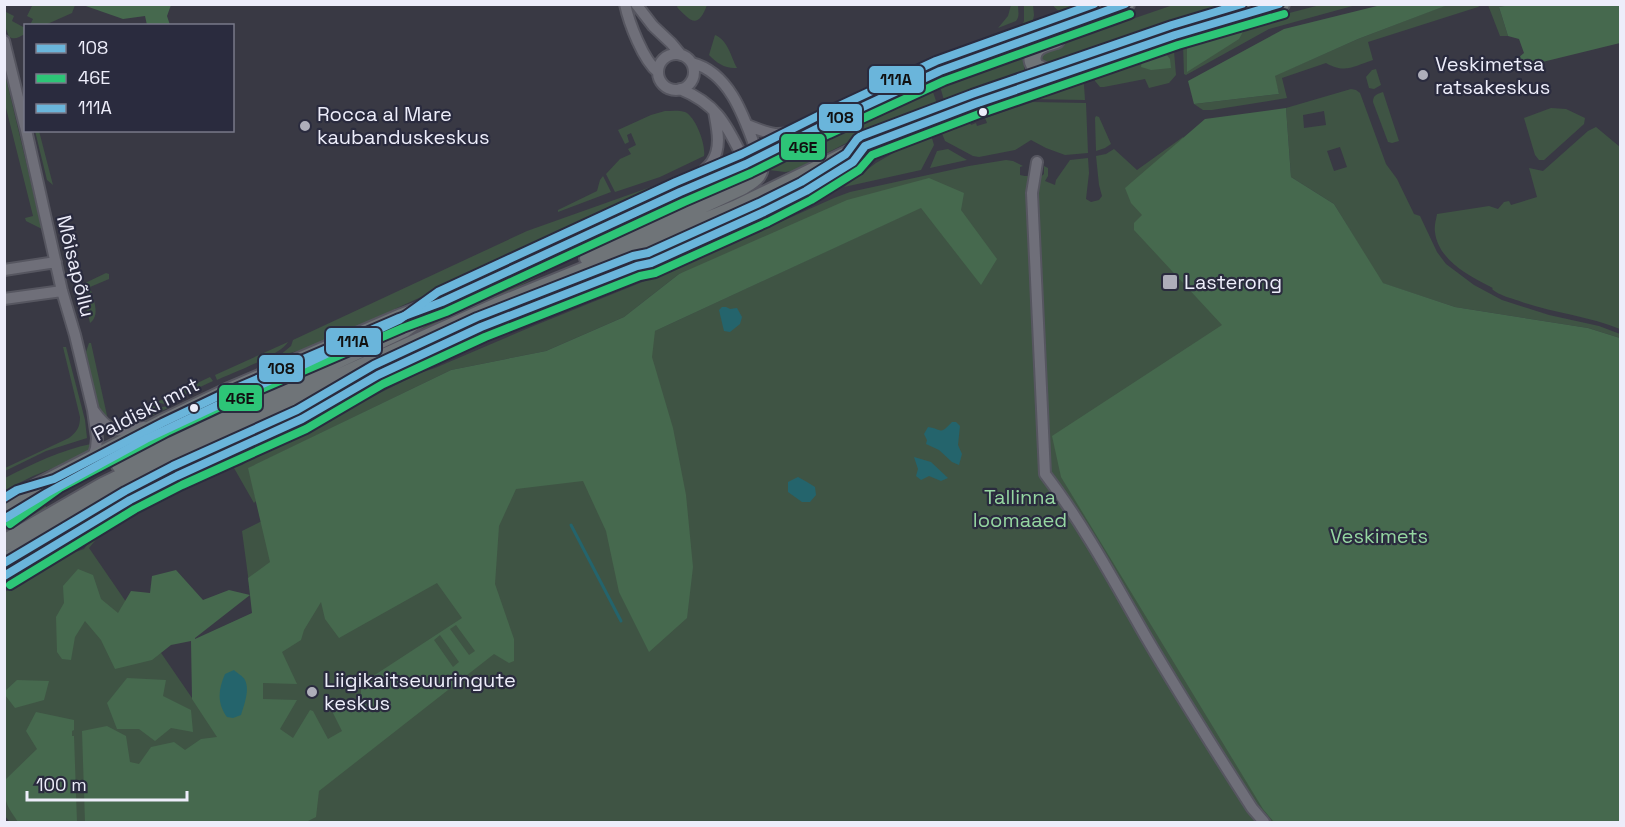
<svg xmlns="http://www.w3.org/2000/svg" width="1625" height="827" viewBox="0 0 1625 827" font-family="'Space Grotesk',sans-serif">
<style>
.green{fill:#3f5444;fill-rule:evenodd}
.forest{fill:#46694e;fill-rule:evenodd}
.water{fill:#24646c}
.lines{fill:none;stroke-linecap:round;stroke-linejoin:round}
.stream{stroke:#24646c;stroke-width:3}
.street-casing{stroke:#565660;stroke-width:14}
.primary-casing{stroke:#565660;stroke-width:20}
.street{stroke:#6f6f79;stroke-width:10}
.primary{stroke:#6f7478;stroke-width:16}
.bus-1-casing{stroke:#2a2b3e;stroke-width:12}
.bus-2-casing{stroke:#2a2b3e;stroke-width:12}
.bus-3-casing{stroke:#2a2b3e;stroke-width:12}
.bus-1{stroke:#6ab5db;stroke-width:8}
.bus-2{stroke:#2dc577;stroke-width:8}
.bus-3{stroke:#6ab5db;stroke-width:8}
.poi-dot{fill:#aeaeba;stroke:#2a2b3e;stroke-width:2}
.bus-dot{fill:#ededfa;stroke:#2a2b3e;stroke-width:2}
.labels{text-anchor:middle;stroke-width:4.5;stroke-linejoin:round;paint-order:stroke}
.poi-label{font-size:20px;fill:#ededfa;stroke:#2a2b3e;text-anchor:start}
.street-label{font-size:20px;fill:#ededfa;stroke:#2a2b3e}
.park-label{font-size:20px;fill:#95d6a1;stroke:#2a2b3e}
.line-badge{stroke:#2a2b3e;stroke-width:2}
.pale-badge-label{font-size:16px;text-anchor:middle;font-weight:bold;fill:#111}
</style>
<rect width="100%" height="100%" fill="#393944"/>
<path class="green" d="M33,4H75V5L72,13L45,25H30L33,19L27,16Z
M678,5V4L707,5C698,29 691,22 677,7Z
M1011,5H1018C1018,11 1020,16 1016,21L998,28L1008,16Z
M1024,5H1033L1034,15L1033,20L1022,25L1024,21Z
M1053,5H1093C1081,9 1062,20 1053,5Z
M1173,5H1234L1103,43L1049,64L1044,63L1040,58L1041,52L1045,49Z
M1320,5H1356L1269,29L1186,75L1184,74L1183,45L1190,39Z
M1444,5H1481L1478,7L1368,42L1373,60C1354,66 1345,74 1326,63L1282,78L1287,98L1212,110H1203L1194,104L1279,94L1274,76L1358,39L1444,6Z
M1488,5H1515L1499,7L1508,36H1500Z
M5,7L6,12L14,16L12,21L25,28V34C19,37 15,40 9,37L5,26Z
M715,35C728,40 731,57 737,68C725,69 717,63 709,55Z
M1168,47L1174,51L1176,75L1169,83L1149,88L1145,79L1104,87H1100L1095,81V75L1098,71Z
M1025,50L1023,56L1025,75L1022,79L945,104L940,86Z
M1376,69L1381,85L1374,89L1369,88L1366,77L1372,70Z
M5,74L42,229L26,221L25,218L33,216L5,104Z
M1074,79L1082,81L1084,85L1085,100L1028,99L1027,96Z
M932,89L938,107L897,121L858,137L792,171L785,172L769,170L771,163Z
M1351,89L1356,90L1360,93L1386,164L1397,179L1414,214L1420,216L1437,252L1446,264L1474,285L1502,300L1549,315L1599,326L1620,334V338L1588,328L1455,307L1382,283L1334,204L1291,177L1286,108ZM1324,111L1326,125L1304,128L1303,115ZM1340,147L1347,167L1334,171L1327,151Z
M1383,92L1399,141L1392,143L1388,142L1373,102C1373,95 1377,94 1383,92Z
M1033,102L1086,103L1088,153L1065,155L1046,148L1031,140L1015,150L979,157L973,156L945,141L941,131L970,122L971,125L976,123L977,126L987,123L985,118Z
M1551,108L1566,109L1585,118L1584,124L1544,160H1539L1535,155L1524,118Z
M665,111C671,111 679,110 685,112C696,117 706,145 704,156L660,177L615,192L606,174L620,159L631,154L628,149L636,145L631,133L627,135L629,142L625,144L618,130L651,115Z
M1096,116L1099,117L1111,144L1105,148L1096,151L1095,118Z
M1596,127L1620,147V329C1589,316 1554,313 1522,302C1514,299 1502,296 1496,292C1488,287 1497,290 1489,286C1467,275 1438,259 1435,232C1434,226 1436,220 1437,214L1489,206L1498,209L1504,202L1509,201L1511,205L1537,197L1529,168L1543,171L1588,131Z
M35,131H39L53,185L47,180Z
M931,135L934,145L921,170L844,187L876,163L902,148Z
M1183,137L1620,822H271L263,811L246,822H10L4,815L5,592L68,552L70,554L84,549L97,532L109,524L89,548L192,698V641L253,613L242,531L537,384L670,324L922,207L679,274L624,317L546,351L451,370L249,468L256,501L254,503L234,468L242,465L259,453L420,373L435,368L531,327L682,266L834,198L850,192L969,166L1006,160L1013,161L1023,166L1020,167V175C1026,177 1033,175 1039,178L1044,174V166L1048,168V176L1045,181L1055,185L1056,180L1070,160L1088,158L1089,173L1086,199L1091,202L1099,200L1102,196L1099,185L1096,156L1106,154L1114,149L1137,170Z
M904,142L891,152L875,160L862,171L828,193L759,224L755,222L777,212L851,168Z
M948,149L967,160L930,168L937,151Z
M603,176L611,192L558,212V210L597,191L600,180Z
M662,183L663,186L312,347L279,356L291,346L293,340L527,231Z
M749,225L748,230C643,276 536,317 431,362L430,358C536,313 644,271 749,225Z
M568,257L570,260L476,308L369,355L368,351Z
M106,273L109,274V279L90,287C93,299 101,315 90,323L81,285Z
M288,342C281,355 232,373 217,380L215,375Z
M89,343H91L108,420L102,413L97,404L86,352Z
M63,347H66L85,420L87,438L46,451L5,471V468L69,438C77,432 80,427 80,417Z
M210,377L213,381L168,402L164,404L157,402Z
M153,404L162,407L168,406L170,407L130,426H124Z
M91,444L89,450L81,457L33,476L5,490V478C32,464 61,450 91,444Z
M43,503L51,513L5,540V527Z"/>
<path class="forest" d="M1444,4L1445,6L1358,39L1275,76L1279,94L1194,104L1188,81L1284,29L1381,5Z
M1515,4L1620,5V43L1522,67L1518,58L1524,53L1519,39L1508,36L1499,7Z
M83,5H171L167,16L170,25H147L145,16L123,19Z
M1244,30L1239,39L1187,72V46Z
M1166,54L1170,59L1171,68L1151,70L1141,67L1142,60Z
M1286,108L1291,177L1334,204L1383,283L1455,307L1588,328L1620,338V822H1274L1263,809L1061,477L1052,436L1222,325L1134,230V223L1142,215L1131,203L1125,188L1205,119Z
M929,178L964,193L961,210L997,259L981,285L921,208L655,331L652,357L673,428L686,495L693,567L687,618L649,652L619,592L606,531L583,481L516,489L499,526L495,584L514,639V661L509,663L494,654L319,791L316,817L306,822H85L82,731L107,726L126,736L130,762L139,764L151,747L174,742L185,750L201,739L217,737L192,699L191,641L171,645L152,660L115,669L101,640L85,621L75,637L71,660L62,659L57,652L56,617L64,603L63,586L78,569L93,575L101,599L118,613L131,591L150,593L152,576L176,570L203,600L229,590L250,595L248,578L270,562L248,468L451,370L546,351L624,317L679,274L847,200ZM437,583L462,618L361,684V701H327L342,731L328,739L313,711L310,710L293,738L280,729L297,700L263,699V683L297,684L282,652L301,640L304,630L321,602L325,619L339,638ZM250,595L252,613L195,639V638ZM456,625L475,651L469,655L450,629ZM440,635L459,662L453,667L434,640Z
M127,678L166,680L163,696L191,710L193,732L171,728L155,741L139,729H117L107,703Z
M17,680L49,681L44,700L15,708L5,695V691Z
M36,712L74,720V730L72,731V736H74L77,822H18C6,805 4,802 5,780L37,749L26,731Z"/>
<path class="water" d="M722,307H726L730,309L737,308L742,317L740,324L730,332L724,331L719,310Z
M952,422H956L960,426L958,445L962,454L959,465L952,462L939,450L926,444L927,440L924,434L928,427C943,429 939,436 952,422Z
M914,457L931,462L948,478L941,481L929,476L921,480L916,476L918,469Z
M798,477L807,482L815,487L816,495L810,502H802L788,492V482Z
M234,670C237,673 243,676 245,680C250,690 244,705 241,715L233,718L227,717C217,703 218,690 225,674Z"/>
<g class="lines">
<path class="stream" d="M571,525L621,621"/>
<g class="street-casing">
<path id="street" d="M625,4C629,23 643,60 658,72
M636,4L653,26L671,43L681,55
M4,41L26,130
M658 72a18 18 0 1 1 36 0a18 18 0 1 1-36 0Z
M692,63C732,73 746,123 759,158
M680,89C720,105 728,129 746,164
M747,125C774,136 776,136 804,130
M26,130L62,291L75,335L93,410L97,438L96,448L92,460
M1037,162L1032,193L1045,474C1084,525 1114,581 1146,637C1180,695 1216,752 1252,808L1264,822
M687,185C695,178 706,171 712,162C722,147 717,128 714,111
M4,270L56,262
M4,299L62,291
M93,410C110,434 117,433 144,427"/>
</g>
<g class="primary-casing">
<path id="primary" d="M1056,40C1045,43 1029,47 1033,62C1034,65 1036,68 1040,69C1045,72 1053,73 1060,74
M588,258L741,187C754,179 763,175 759,158
M120,465L218,416L404,329L422,316
M4,506L26,493L162,423L227,392L399,318L442,302L680,192L746,164L824,125L940,71L1126,4
M4,543L103,486L179,449L497,306L735,209L865,146L975,104L1175,35L1281,4
M4,562L66,524L114,498L157,474L218,445L297,409L378,375L481,327L637,266L674,244"/>
</g>
<use href="#street" class="street"/>
<use href="#primary" class="primary"/>
<g class="bus-1-casing">
<path id="bus-1" d="M4,498L17,490L54,479L162,423L227,392L399,318L442,302L680,192L746,164L824,125L940,71L1125,4
M4,576L130,500L177,476L302,419L378,375L481,327L637,266L651,263L764,212L806,191L853,162L865,146L975,104L1175,35L1279,4"/>
</g>
<g class="bus-2-casing">
<path id="bus-2" d="M10,524L60,488L167,432L231,402L403,328L446,312L684,202L751,173L829,134L944,81L1130,14
M10,585L135,509L182,485L306,429L383,384L485,337L640,276L655,273L768,222L811,200L859,170L872,155L979,114L1178,45L1284,14"/>
</g>
<g class="bus-3-casing">
<path id="bus-3" d="M4,519L47,493L146,439L399,320L438,292L676,182L742,154L820,115L936,61L1094,4
M4,563L125,491L173,466L297,410L374,365L477,317L633,256L648,253L759,203L801,182L846,154L857,139L861,136L972,94L1172,25L1242,4"/>
</g>
<use href="#bus-1" class="bus-1"/>
<use href="#bus-2" class="bus-2"/>
<use href="#bus-3" class="bus-3"/>
</g>
<g class="poi-dot">
<circle cx="1423" cy="75" r="6"/>
<circle cx="305" cy="126" r="6"/>
<rect x="1162" y="274" width="16" height="16" rx="3"/>
<circle cx="312" cy="692" r="6"/>
</g>
<g class="bus-dot">
<circle cx="983" cy="112" r="5"/>
<circle cx="194" cy="408" r="5"/>
</g>
<g class="labels">
<g class="poi-label">
<text x="1435" y="71">Veskimetsa<tspan x="1435" dy="23">ratsakeskus</tspan></text>
<text x="317" y="121">Rocca al Mare<tspan x="317" dy="23">kaubanduskeskus</tspan></text>
<text x="1184" y="289">Lasterong</text>
<text x="324" y="687">Liigikaitseuuringute<tspan x="324" dy="23">keskus</tspan></text>
</g>
<g class="street-label">
<text transform="translate(76 266) rotate(76)" y="7">Mõisapõllu</text>
<text transform="translate(146 409) rotate(-27)" y="7">Paldiski mnt</text>
</g>
<g class="park-label">
<text x="1020" y="504">Tallinna<tspan x="1020" dy="23">loomaaed</tspan></text>
<text x="1379" y="543">Veskimets</text>
</g>
</g>
<g class="line-badge">
<rect x="868" y="65" width="57" height="29" rx="6" fill="#6ab5db"/>
<rect x="818" y="103" width="45" height="29" rx="6" fill="#6ab5db"/>
<rect x="780" y="133" width="46" height="28" rx="6" fill="#2dc577"/>
<rect x="325" y="327" width="57" height="29" rx="6" fill="#6ab5db"/>
<rect x="258" y="354" width="46" height="29" rx="6" fill="#6ab5db"/>
<rect x="218" y="384" width="45" height="28" rx="6" fill="#2dc577"/>
</g>
<g class="pale-badge-label">
<text x="896" y="85">111A</text>
<text x="840" y="123">108</text>
<text x="803" y="153">46E</text>
<text x="353" y="347">111A</text>
<text x="281" y="374">108</text>
<text x="240" y="404">46E</text>
</g>
<rect width="1625" height="827" fill="none" stroke="#ededfa" stroke-width="12"/>
<rect x="24" y="24" width="210" height="108" fill="#2a2b3e" stroke="#787989" stroke-width="1.5"/>
<rect x="36" y="44" width="30" height="9" fill="#6ab5db" stroke="#787989" stroke-width="1.5"/>
<text x="78" y="54" font-size="18" fill="#ededfa">108</text>
<rect x="36" y="74" width="30" height="9" fill="#2dc577" stroke="#787989" stroke-width="1.5"/>
<text x="78" y="84" font-size="18" fill="#ededfa">46E</text>
<rect x="36" y="104" width="30" height="9" fill="#6ab5db" stroke="#787989" stroke-width="1.5"/>
<text x="78" y="114" font-size="18" fill="#ededfa">111A</text>
<path d="M27 791v9h160v-9" fill="none" stroke="#ededfa" stroke-width="3"/>
<text x="36" y="791" font-size="18" fill="#ededfa" stroke="#2a2b3e" stroke-width="4.5" paint-order="stroke">100 m</text>
</svg>
